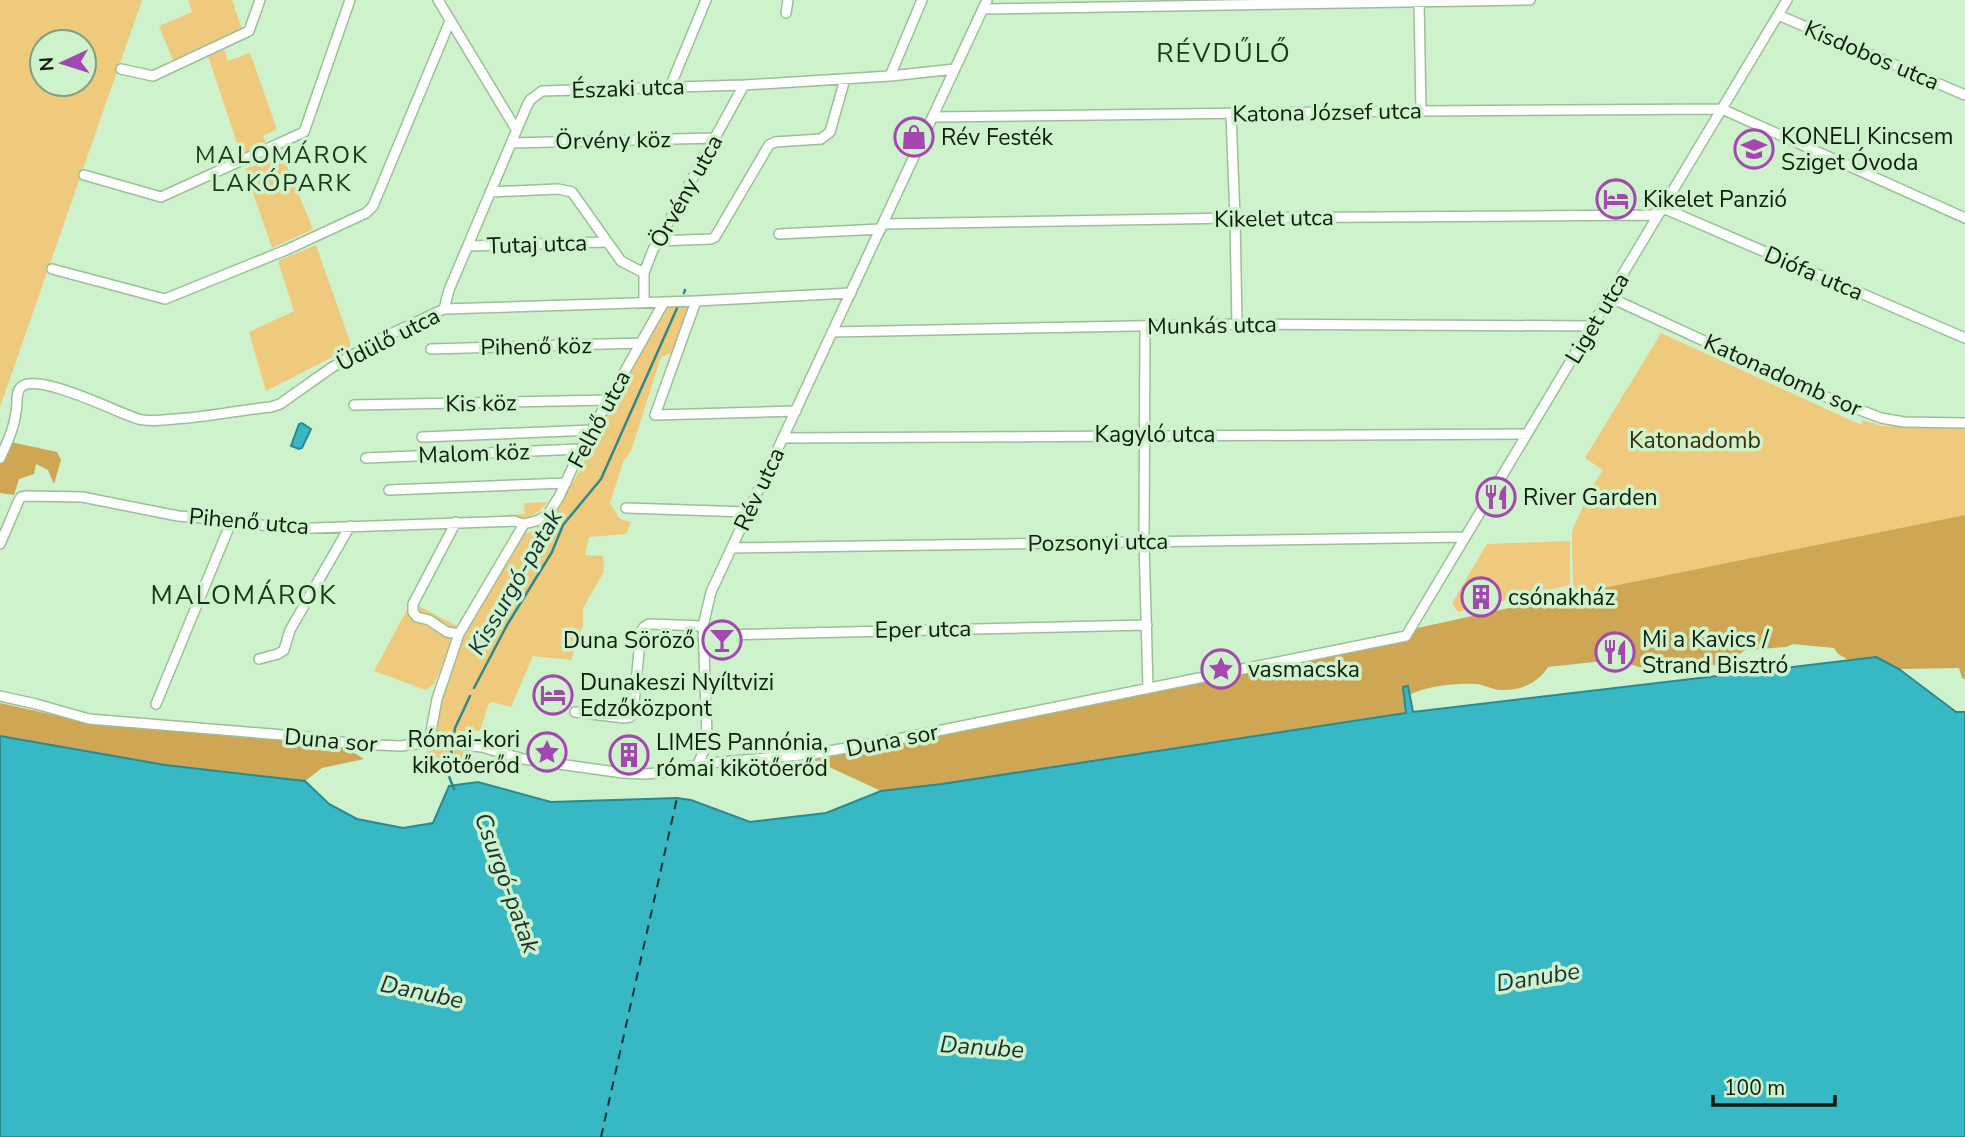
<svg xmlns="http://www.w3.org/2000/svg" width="1965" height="1137" viewBox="0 0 1965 1137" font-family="'Nunito Sans',sans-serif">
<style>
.green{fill:#efc97c;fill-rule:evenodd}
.forest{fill:#cea654}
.water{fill:#36b9c5;stroke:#2a8a8e;stroke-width:2}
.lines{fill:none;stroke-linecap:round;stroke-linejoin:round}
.stream{stroke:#2a8a8e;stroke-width:2.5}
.ferry{stroke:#1a3032;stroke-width:2;stroke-dasharray:9 7;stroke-linecap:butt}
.minor-casing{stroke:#9cbf9a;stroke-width:12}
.minor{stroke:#fff;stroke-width:9}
.labels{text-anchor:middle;stroke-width:7;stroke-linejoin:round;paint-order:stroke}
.street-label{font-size:23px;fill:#0e1c0e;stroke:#cef3cc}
.poi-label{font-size:23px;fill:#0e1c0e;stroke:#cef3cc;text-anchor:start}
.park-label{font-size:23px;fill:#3c2c07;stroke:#cef3cc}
.neighbourhood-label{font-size:24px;letter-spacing:2px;fill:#193719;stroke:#cef3cc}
.water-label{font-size:24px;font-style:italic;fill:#1a3032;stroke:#cef3cc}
.quarter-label{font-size:26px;letter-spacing:2px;fill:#193719;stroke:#cef3cc}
</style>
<rect width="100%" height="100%" fill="#cef3cc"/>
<path class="green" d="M0,0H142L0,407ZM42,42H84V84H42Z
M188,0H232L242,29L173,60L159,26L192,12Z
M224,50L228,61L250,53L277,129L263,136L266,144L241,155L208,56Z
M281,152L313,229L272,248L245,169L260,163L261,166L280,157L279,153Z
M316,245L350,342V348L266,391L249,332L294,311L278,261Z
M669,302L689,303L674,352L661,357L631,451L623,462L610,503L620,519L631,522L626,534L589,537L585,555L603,556L604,572L583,608V625L571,660L533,656L511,707L492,702L488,705L480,731H458L456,737L459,749L464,752V769L443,774L422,772V765L435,732L444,693L462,640L488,593L523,535L535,529L550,517L563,498L582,467L605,415Z
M1661,333L1861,425L1863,420L1882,426L1965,424V515L1573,594L1572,531L1592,487L1603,470L1585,458Z
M548,502C533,519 526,518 504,518L505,515L525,514L524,503Z
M1570,541V585L1458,612L1452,603L1487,544Z
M410,604H415L459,627L434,684L426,690L374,671Z"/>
<path class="forest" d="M11,442L57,452L61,460L54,484L48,470L36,464L34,474L19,479L14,495L0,493V463Z
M1965,515V679L1962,678L1959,668L1899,669L1876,657L1849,660L1838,654L1834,648L1793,644L1786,647L1745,650L1726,664L1652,671L1619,661H1603L1548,667C1538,683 1520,691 1501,690C1492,690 1484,684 1475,684C1454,683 1427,686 1409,695L1408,686H1403L1407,713L942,784L881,791L814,760L1573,594Z
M0,703L85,722L336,742L364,759L322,768L305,781L165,765L0,736Z"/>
<path class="water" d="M302,423L311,429L302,448L299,449L291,446L299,424Z
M1876,657L1899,669L1956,712H1965V1137H0V736L165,765L305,781L329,804L357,819L403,828L433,823L449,786L478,782L551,802L677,798L691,800L750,822L826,813L881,791L942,784L1406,713L1403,687L1408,686L1413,712Z"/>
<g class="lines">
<path class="stream" d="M684,293L685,290
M474,688L507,625L552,552L563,525L601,479L678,306
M454,789L448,774L455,728L470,696"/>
<path class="ferry" d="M601,1137L677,798"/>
<g class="minor-casing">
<path id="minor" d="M438,0L516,129
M1419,0L1421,111
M983,9L1530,0
M786,13L788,0
M1778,15L1965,95
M121,69L153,76L249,31L260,0
M890,76L922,0
M670,87L706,0
M1231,114L1235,218L1237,324
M933,117L1421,111L1722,109L1965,218
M511,143L715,138
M84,175L161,197L304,132L350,0
M490,192L558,189L572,192L621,261L644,273
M883,224L1235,218L1652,215L1663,208L1965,338
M779,234L881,229
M658,241L711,239L715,237L769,145L775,142L821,139L830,132L845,79
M468,246L606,242
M52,269L165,299L286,250L366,213L373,206L450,21
M1609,297L1821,395L1881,418L1904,422L1965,423
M696,301L655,415L796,411
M644,302V273L652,252L744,85
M444,309L449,290L526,108L530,100L542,91L744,85L890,76L955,69
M1145,326L1144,542L1148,688
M832,332L1237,324L1592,326
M431,349L641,343
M354,405L609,400
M422,437L592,430
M783,438L1527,434
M0,458C7,443 14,429 16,412C18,404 15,393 21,387C38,372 116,412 138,419C149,422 163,420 175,419C207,417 239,410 271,407L280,404L331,368L378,340L444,309L696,301L851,293
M366,458L581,449
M389,490L566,483
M626,508L748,512
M456,522L413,604V612L417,617L429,620L447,632L459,634
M524,524L539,520L548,514L559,497L581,449L664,302
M0,544L19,500L21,497L25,496L82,497L178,516L232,520L285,529L514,521L524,524
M732,548L1465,537
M703,626L709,632L720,635L1147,625
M259,659L278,654L284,650L290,630L350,526
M0,696L36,704L89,719L307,737L353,744L401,746L429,742L447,743L482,747L523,759L623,773L645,774L668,772L698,764L812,754L903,738L1406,636L1787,0
M156,704L232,520
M575,712L624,718L630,717L633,713L641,631L644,627L649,624L703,626
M429,742L437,699L459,634L524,524
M698,764L705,748L707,735L703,626L711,592L987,0"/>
</g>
<use href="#minor" class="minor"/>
</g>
<defs>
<g id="shop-ring" transform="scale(2.0125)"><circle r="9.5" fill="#cef3cc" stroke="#a547b0" stroke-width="1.5"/><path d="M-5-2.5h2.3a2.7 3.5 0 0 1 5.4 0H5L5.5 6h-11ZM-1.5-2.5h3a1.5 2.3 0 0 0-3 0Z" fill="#a547b0"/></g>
<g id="school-ring" transform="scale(2.0125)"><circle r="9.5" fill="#cef3cc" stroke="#a547b0" stroke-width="1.5"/><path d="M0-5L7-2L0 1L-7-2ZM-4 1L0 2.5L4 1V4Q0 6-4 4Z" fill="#a547b0"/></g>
<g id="hotel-ring" transform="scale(2.0125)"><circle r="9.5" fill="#cef3cc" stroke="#a547b0" stroke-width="1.5"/><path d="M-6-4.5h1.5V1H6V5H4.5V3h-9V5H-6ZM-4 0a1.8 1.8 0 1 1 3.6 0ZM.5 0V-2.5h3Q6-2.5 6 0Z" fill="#a547b0"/></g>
<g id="restaurant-ring" transform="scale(2.0125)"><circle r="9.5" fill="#cef3cc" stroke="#a547b0" stroke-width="1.5"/><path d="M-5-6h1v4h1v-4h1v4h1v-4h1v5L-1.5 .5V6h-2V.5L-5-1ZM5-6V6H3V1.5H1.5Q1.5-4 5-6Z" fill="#a547b0"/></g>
<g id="building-ring" transform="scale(2.0125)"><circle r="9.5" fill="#cef3cc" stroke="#a547b0" stroke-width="1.5"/><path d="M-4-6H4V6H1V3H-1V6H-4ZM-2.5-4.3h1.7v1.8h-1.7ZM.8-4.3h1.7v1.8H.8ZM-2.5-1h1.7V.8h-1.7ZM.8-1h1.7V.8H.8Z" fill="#a547b0"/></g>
<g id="bar-ring" transform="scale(2.0125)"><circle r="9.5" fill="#cef3cc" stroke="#a547b0" stroke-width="1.5"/><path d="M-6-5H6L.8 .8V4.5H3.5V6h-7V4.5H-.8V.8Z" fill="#a547b0"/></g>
<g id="sight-ring" transform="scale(2.0125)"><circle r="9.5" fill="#cef3cc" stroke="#a547b0" stroke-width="1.5"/><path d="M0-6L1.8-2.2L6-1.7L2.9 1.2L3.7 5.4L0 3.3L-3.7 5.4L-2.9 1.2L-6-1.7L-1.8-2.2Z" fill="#a547b0"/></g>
</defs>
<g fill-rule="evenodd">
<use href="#shop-ring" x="914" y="137"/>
<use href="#school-ring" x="1754" y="149"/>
<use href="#hotel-ring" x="1616" y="199"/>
<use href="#restaurant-ring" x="1496" y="497"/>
<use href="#building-ring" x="1481" y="597"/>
<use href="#bar-ring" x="722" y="640"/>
<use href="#restaurant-ring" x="1615" y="652"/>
<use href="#sight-ring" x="1221" y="669"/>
<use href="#hotel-ring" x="553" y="695"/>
<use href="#sight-ring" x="547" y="752"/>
<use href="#building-ring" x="629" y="755"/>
</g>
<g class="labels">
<g class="street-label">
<text transform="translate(1872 55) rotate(23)" y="8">Kisdobos utca</text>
<text transform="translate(628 88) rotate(-2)" y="8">Északi utca</text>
<text transform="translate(1327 112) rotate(-1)" y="8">Katona József utca</text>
<text transform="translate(613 140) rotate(-1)" y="8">Örvény köz</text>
<text transform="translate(686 191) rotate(-61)" y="8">Örvény utca</text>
<text transform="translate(1274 218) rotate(-1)" y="8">Kikelet utca</text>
<text transform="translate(537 244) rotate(-2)" y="8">Tutaj utca</text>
<text transform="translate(1814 273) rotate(23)" y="8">Diófa utca</text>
<text transform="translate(1597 318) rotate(-59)" y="8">Liget utca</text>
<text transform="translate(1212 325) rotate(-1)" y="8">Munkás utca</text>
<text transform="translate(388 339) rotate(-27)" y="8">Üdülő utca</text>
<text transform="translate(536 346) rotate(-1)" y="8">Pihenő köz</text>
<text transform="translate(1783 375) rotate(24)" y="8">Katonadomb sor</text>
<text transform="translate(481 403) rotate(-1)" y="8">Kis köz</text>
<text transform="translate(599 419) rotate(-62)" y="8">Felhő utca</text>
<text x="1155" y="442">Kagyló utca</text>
<text transform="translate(474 453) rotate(-2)" y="8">Malom köz</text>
<text transform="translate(759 489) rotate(-65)" y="8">Rév utca</text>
<text transform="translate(249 521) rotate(5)" y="8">Pihenő utca</text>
<text transform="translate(1098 542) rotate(-1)" y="8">Pozsonyi utca</text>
<text transform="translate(923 629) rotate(-1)" y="8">Eper utca</text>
<text transform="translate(331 740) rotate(5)" y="8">Duna sor</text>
<text transform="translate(892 740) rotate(-11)" y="8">Duna sor</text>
</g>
<g class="poi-label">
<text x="1781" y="144">KONELI Kincsem<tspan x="1781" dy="26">Sziget Óvoda</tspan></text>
<text x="941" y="145">Rév Festék</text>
<text x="1643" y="207">Kikelet Panzió</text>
<text x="1523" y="505">River Garden</text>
<text x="1508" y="605">csónakház</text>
<text x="1642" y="647">Mi a Kavics /<tspan x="1642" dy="26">Strand Bisztró</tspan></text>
<text x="695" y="648" text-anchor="end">Duna Söröző</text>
<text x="1248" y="677">vasmacska</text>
<text x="580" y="690">Dunakeszi Nyíltvizi<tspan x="580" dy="26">Edzőközpont</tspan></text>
<text x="520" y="747" text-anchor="end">Római-kori<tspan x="520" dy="26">kikötőerőd</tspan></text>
<text x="656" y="750">LIMES Pannónia,<tspan x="656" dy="26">római kikötőerőd</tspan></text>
</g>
<g class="park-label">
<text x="1695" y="448">Katonadomb</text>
</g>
<g class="neighbourhood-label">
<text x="282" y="163">MALOMÁROK<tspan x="282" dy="28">LAKÓPARK</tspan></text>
</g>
<g class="water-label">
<text transform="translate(515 582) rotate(-60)" y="8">Kissurgó-patak</text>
<text transform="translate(507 883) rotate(70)" y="8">Csurgó-patak</text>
<text transform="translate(1538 977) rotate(-9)" y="8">Danube</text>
<text transform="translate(422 992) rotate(12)" y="8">Danube</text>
<text transform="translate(982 1047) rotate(4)" y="8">Danube</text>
</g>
<g class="quarter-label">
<text x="1224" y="62">RÉVDŰLŐ</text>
<text x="244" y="604">MALOMÁROK</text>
</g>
</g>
<g transform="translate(63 63) rotate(266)"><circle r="33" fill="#cef3cc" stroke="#819d80" stroke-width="2"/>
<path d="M0-5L12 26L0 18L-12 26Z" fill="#a547b0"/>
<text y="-10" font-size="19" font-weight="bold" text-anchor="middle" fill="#0e1c0e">N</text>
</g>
<path d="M1713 1095v10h122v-10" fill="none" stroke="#0e1c0e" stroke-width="3.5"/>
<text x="1724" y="1095" font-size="21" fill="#0e1c0e" stroke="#cef3cc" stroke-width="5" paint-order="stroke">100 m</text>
</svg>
